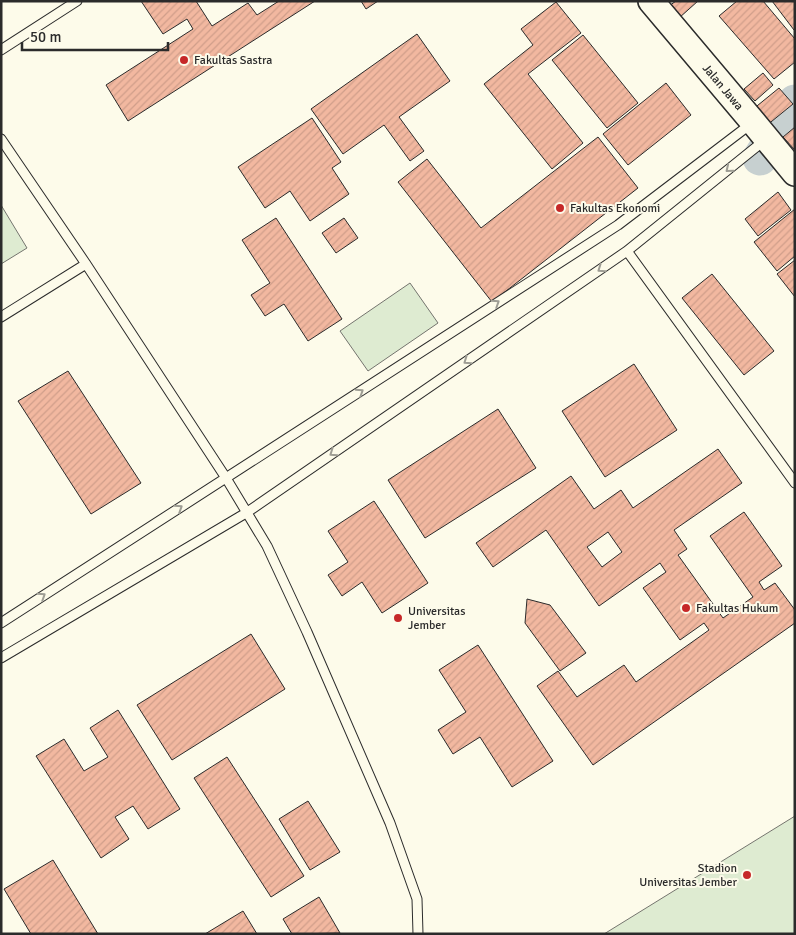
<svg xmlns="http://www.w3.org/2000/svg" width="796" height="935" viewBox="0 0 796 935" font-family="Signika,sans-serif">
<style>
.garden{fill:#deebd1;stroke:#74746e}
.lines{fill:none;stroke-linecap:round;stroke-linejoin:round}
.river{stroke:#c7d0d0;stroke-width:35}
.building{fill:url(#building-hatch);stroke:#2b2b2b;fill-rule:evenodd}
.service-casing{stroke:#2b2b2b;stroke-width:11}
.secondary-casing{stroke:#2b2b2b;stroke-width:28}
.service{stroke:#fdfbea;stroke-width:9}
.secondary{stroke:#fdfbea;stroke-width:25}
.oneway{stroke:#9e9d94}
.poi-dot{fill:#c62828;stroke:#fdfbea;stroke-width:2}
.labels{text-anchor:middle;stroke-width:4;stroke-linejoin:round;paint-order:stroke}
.poi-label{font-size:12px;fill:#2b2b2b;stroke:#fdfbea;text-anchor:start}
.street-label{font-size:12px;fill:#2b2b2b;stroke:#fdfbea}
</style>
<defs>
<pattern id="building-hatch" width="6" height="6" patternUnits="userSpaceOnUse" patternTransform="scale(1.25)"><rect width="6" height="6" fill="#f2b8a0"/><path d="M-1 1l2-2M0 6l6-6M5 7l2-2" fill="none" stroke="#d09e8a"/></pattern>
</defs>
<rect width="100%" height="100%" fill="#fdfbea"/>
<path class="garden" d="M1,205L27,248L1,264Z
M410,283L438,323L368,371L340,331Z
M795,816V934H604Z"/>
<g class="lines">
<path class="river" d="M760,158L795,102"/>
</g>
<path class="building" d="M141,1H196L212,26L248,3L257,15L279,1H315L128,121L106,85L193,29L187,19L163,34Z
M361,1H378L366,9Z
M676,1H698L679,18L669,6Z
M737,1H763L795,39V62L774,79L719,16Z
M772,1H795V29L794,30Z
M556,2L581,33L528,74L583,143L552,169L484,84L533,45L521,29Z
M417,34L450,81L399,117L424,151L410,161L384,125L343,154L311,109Z
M583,35L638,103L607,128L552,60Z
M763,73L773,85L755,101L744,89Z
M666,83L691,115L628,165L603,134Z
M779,88L793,104L766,126L752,110Z
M312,118L341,162L332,168L349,194L310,221L290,191L265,208L238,167Z
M795,127V150L783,137Z
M598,137L638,188L492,302L398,182L427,159L481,228Z
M778,192L791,210L758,236L745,219Z
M795,209V256L777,271L754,242Z
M276,218L342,319L308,341L284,304L265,316L251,295L270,283L242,240Z
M344,218L358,238L336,253L322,233Z
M795,260V297L777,274Z
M712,274L774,351L744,375L682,298Z
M634,364L677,430L605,477L562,411Z
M68,371L141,483L91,514L18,401Z
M498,409L536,468L425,538L388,480Z
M718,449L742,483L674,530L687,549L678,555L723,618L753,597L710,536L744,512L782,566L759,582L764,590L775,583L795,610V623L593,765L537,686L558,671L577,697L624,665L636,682L709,630L704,623L680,640L643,588L666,572L660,563L599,606L546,530L493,567L476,543L571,476L594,509L621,490L633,508ZM608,532L622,552L602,567L587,547Z
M374,501L428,583L382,613L362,582L342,596L328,575L348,562L328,531Z
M527,599L550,605L586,653L560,671L525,623Z
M251,634L285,689L172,760L137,705Z
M478,645L553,761L512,787L480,737L453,754L438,730L466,712L439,670Z
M118,710L180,809L148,829L133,806L115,817L129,839L101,858L36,756L64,739L84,771L108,757L90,728Z
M227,757L304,876L271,897L194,778Z
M308,801L340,852L310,870L279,819Z
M53,860L98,934H31L4,889Z
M319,897L340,933L292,934L283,919Z
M243,911L257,934H205Z"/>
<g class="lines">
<g class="service-casing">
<path id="service" d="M1,50L77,1
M1,139L86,264L226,478L267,546L307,632L390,823L417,899L418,934
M627,251L795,483
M1,317L86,264
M1,623L618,225L752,123
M1,658L246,513L627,251L765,140"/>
</g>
<g class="secondary-casing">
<path id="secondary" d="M651,1L753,122L795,173"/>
</g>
<use href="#service" class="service"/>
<use href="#secondary" class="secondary"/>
</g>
<defs><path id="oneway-chevron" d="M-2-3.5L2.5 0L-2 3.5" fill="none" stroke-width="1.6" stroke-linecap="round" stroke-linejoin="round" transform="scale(1.25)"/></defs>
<g class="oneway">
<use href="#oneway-chevron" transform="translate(729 169) rotate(141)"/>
<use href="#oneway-chevron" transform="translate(601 269) rotate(145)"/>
<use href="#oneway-chevron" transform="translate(496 303) rotate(-33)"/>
<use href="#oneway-chevron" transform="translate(467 361) rotate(145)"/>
<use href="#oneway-chevron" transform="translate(360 392) rotate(-33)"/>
<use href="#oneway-chevron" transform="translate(333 453) rotate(145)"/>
<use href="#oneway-chevron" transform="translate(179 508) rotate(-33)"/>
<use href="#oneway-chevron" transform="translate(42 596) rotate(-33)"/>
</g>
<g class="poi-dot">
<circle cx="184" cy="60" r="5"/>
<circle cx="560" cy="208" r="5"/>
<circle cx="686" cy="608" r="5"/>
<circle cx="398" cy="618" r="5"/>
<circle cx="747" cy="875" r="5"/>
</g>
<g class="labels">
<g class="poi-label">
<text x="194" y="64">Fakultas Sastra</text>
<text x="570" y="212">Fakultas Ekonomi</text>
<text x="696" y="612">Fakultas Hukum</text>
<text x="408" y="615">Universitas<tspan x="408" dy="14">Jember</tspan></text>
<text x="737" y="872" text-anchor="end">Stadion<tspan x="737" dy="14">Universitas Jember</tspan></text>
</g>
<g class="street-label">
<text transform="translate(723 87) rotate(50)" y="4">Jalan Jawa</text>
</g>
</g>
<rect width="796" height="935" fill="none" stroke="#2b2b2b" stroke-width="5"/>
<path d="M22 42v8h146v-8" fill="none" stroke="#2b2b2b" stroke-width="2.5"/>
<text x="30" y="42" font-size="15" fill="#2b2b2b" stroke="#fdfbea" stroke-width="4" paint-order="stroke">50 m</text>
</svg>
